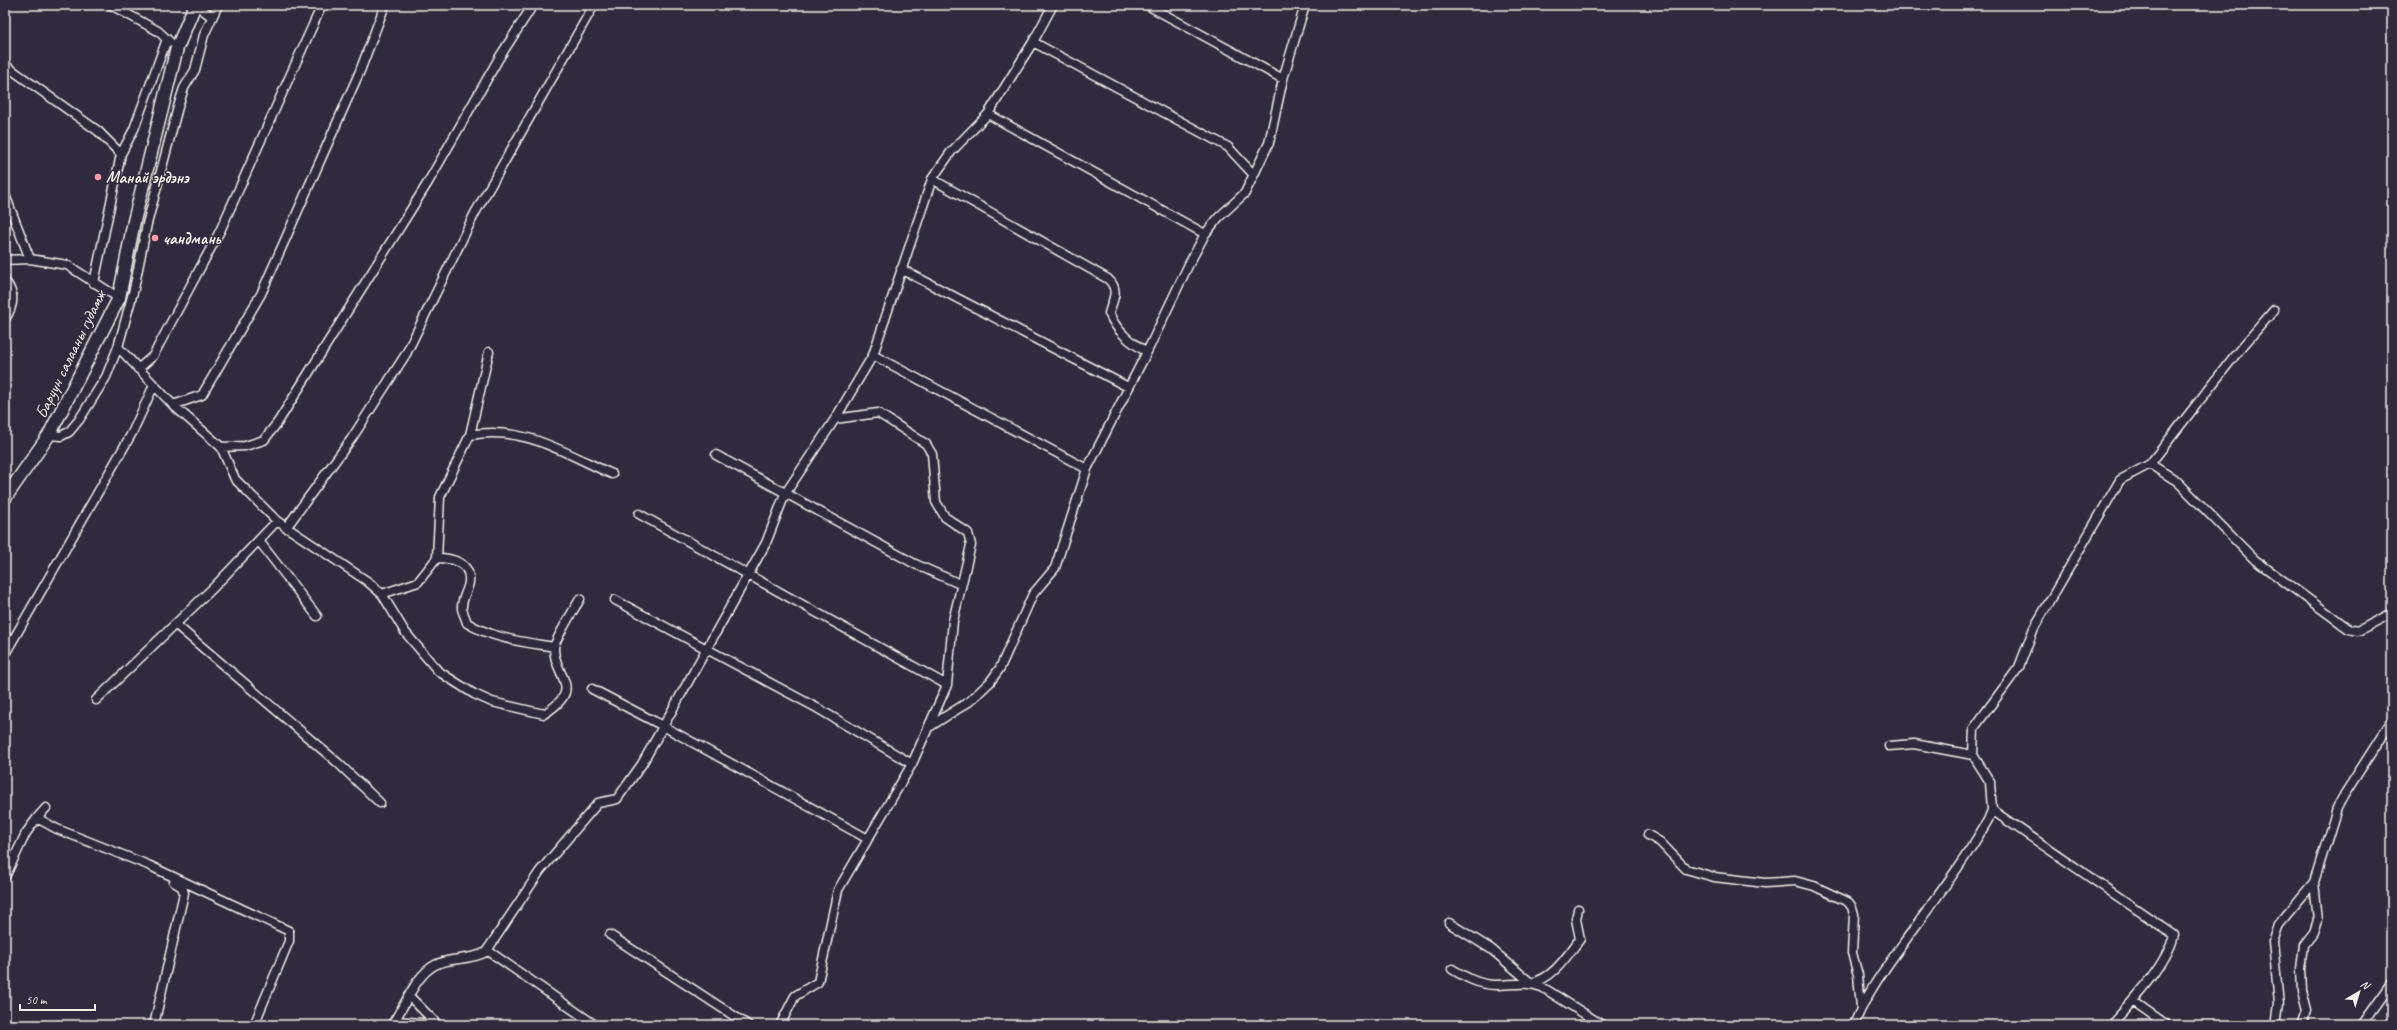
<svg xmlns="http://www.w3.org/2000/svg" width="2397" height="1030" viewBox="0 0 2397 1030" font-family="Caveat,sans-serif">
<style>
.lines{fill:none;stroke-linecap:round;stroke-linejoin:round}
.street-casing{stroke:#f4f1e8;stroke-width:11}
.secondary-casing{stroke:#f4f1e8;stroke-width:15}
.street{stroke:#2f2a3d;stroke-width:8}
.secondary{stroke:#2f2a3d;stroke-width:12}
.poi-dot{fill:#ff9aa2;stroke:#2f2a3d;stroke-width:1.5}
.labels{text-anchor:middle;stroke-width:3;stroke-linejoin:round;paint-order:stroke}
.poi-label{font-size:17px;font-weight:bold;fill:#f4f1e8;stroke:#2f2a3d;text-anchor:start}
.street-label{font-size:17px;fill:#f4f1e8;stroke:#2f2a3d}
</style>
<rect width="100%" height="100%" fill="#2f2a3d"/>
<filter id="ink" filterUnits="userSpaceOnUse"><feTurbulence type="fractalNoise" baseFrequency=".025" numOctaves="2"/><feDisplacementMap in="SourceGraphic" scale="8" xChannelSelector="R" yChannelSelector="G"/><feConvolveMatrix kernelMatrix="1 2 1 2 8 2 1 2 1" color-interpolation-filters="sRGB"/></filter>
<g filter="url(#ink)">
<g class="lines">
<g class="street-casing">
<path id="street" d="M111,5L158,31L170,42
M196,5L211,16
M1147,5L1283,79
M1033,42L1228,147L1253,174
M5,65L98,131L121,154L94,283
M988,114L1205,234
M121,154L134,129L167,39
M932,179L1108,279C1120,290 1113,299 1109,313C1117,332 1130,342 1147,352
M5,195L30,259
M5,260L30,259L67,265L119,298
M901,269L1128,387
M5,281C15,293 14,306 5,319
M118,347L173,405L221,447L235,479L277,521L367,581L382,594L405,632L438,671L474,694L492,702L544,714C586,687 554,678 554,648C554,641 575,608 580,599
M873,355L1087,469
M138,369L153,356L220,231L322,5
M173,405L202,395L261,294L360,71L385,5
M49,435L61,436L69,432L79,420L106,377L118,347L134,289L147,224L178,107L184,88L195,70L204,35L218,5
M470,435C524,425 564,453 612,474
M221,447L245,446L264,440L278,422L427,184L499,58L533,5
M716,455L915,564L960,584
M2150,464L2177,481L2255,560L2349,629L2358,631L2392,613
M639,514L947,685
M286,528L352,438L406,354L475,213L594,5
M259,541L317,616
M437,558C451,558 471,562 469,582C468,591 461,599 462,609C463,613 466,619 467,623C494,639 524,642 554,647
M382,594L418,582L437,558L440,497L470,435L489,352
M615,600L817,708L912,764
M175,624L338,763L380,803
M5,654L132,433L154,385
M592,689L663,726L868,839
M96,700L213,588L277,521
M929,727L970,701L990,682L1000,668L1033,594L1055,568L1087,469L1147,352L1188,266L1205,234L1219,217L1245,193L1269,143L1283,79L1305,5
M1889,746L1914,744L1973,755
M1992,810L2174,935C2167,965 2132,1002 2111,1025
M37,818L46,808
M1648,835L1660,842L1686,869L1714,877L1765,883L1795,881L1814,886L1848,902L1852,907L1854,914L1852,953L1858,975L1861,1008
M5,877L26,833L37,818L57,829L148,865L289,931V941L254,1025
M1449,923L1491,949L1531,983C1554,978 1566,957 1580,939L1576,919L1578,909
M610,935L748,1025
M487,950L595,1025
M1452,969C1465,977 1479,985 1496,985C1512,985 1526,981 1542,987L1602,1025
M409,996L438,1025
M2133,1001L2167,1025
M394,1021L437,1024
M154,1025L184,893L182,887L174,882
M391,1025C406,1007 413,977 435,965C450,957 470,961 486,952L540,871L598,803L617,799L642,764L766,543L785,494L835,419L873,355L932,179L951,152L988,114L1033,42L1053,5
M780,1025L795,996L818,982L838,890L912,764L947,685L953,621L971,545L968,533L945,517L936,502L932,454L926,444L878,413L835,419
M1854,1025C1867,991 1889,963 1910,934C1937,897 1965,860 1988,820L1992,810L1990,782L1973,755L1974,728L2019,667L2034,628L2120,480L2150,464L2236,354L2274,310
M2276,1025L2279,1004L2273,942L2279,924L2314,882L2337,808L2344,795L2392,720
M2302,1025L2307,1011L2302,991L2301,969L2304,945L2314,932L2318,920L2314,882
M2362,1025L2392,983"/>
</g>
<g class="secondary-casing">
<path id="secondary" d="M5,498L49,435L119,298L134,221L177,48L195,5"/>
</g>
<use href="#street" class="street"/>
<use href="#secondary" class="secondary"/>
</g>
</g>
<g class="poi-dot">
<circle cx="98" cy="177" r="4"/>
<circle cx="155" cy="238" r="4"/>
</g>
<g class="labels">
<g class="poi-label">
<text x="106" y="183">Манай эрдэнэ</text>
<text x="163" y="244">чандмань</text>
</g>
<g class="street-label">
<text transform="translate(70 354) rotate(-64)" y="6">Баруун салааны гудамж</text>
</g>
</g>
<rect width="2397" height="1030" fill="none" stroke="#2f2a3d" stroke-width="20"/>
<rect x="10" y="10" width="2377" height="1010" fill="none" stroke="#f4f1e8" stroke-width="1.5" filter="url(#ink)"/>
<g transform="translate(2359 992) rotate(38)" stroke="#2f2a3d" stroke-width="3" paint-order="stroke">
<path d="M0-3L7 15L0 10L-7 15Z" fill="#f4f1e8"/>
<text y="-6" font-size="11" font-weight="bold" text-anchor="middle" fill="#f4f1e8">N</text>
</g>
<path d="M20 1004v6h75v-6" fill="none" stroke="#f4f1e8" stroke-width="2"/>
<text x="26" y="1004" font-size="12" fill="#f4f1e8" stroke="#2f2a3d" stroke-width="3" paint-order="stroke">50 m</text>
</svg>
